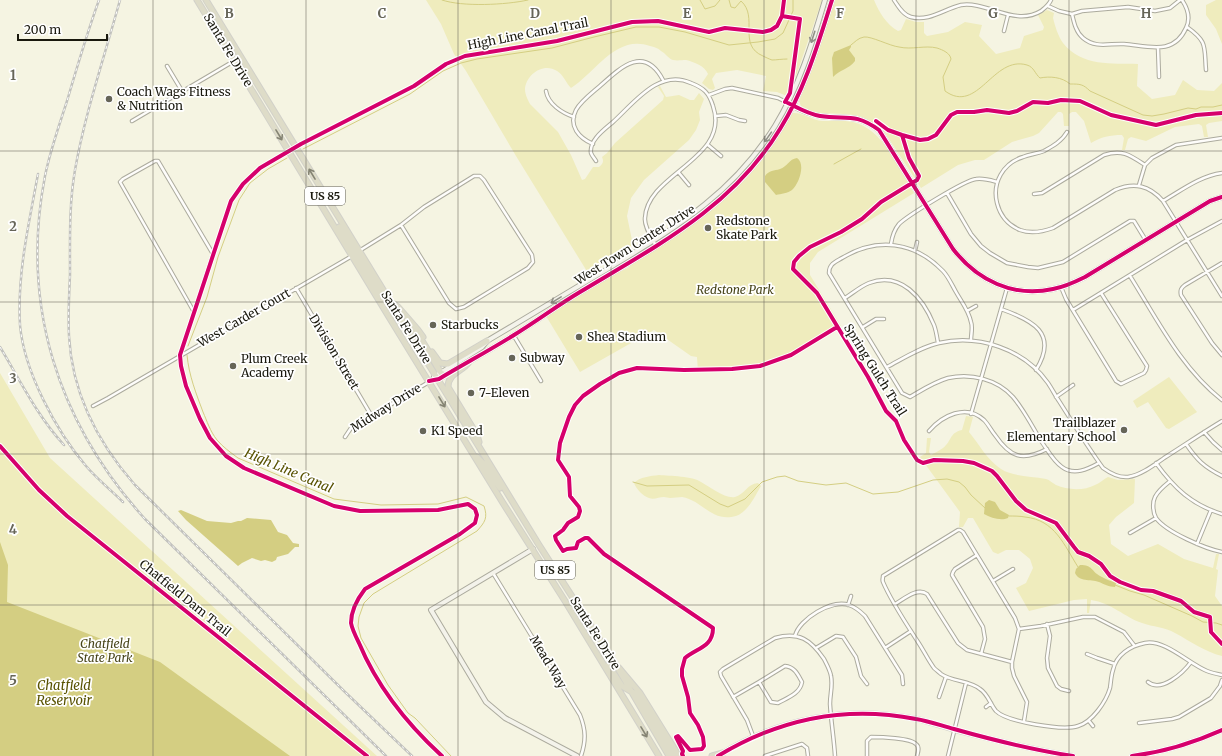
<svg xmlns="http://www.w3.org/2000/svg" width="1222" height="756" viewBox="0 0 1222 756" font-family="Merriweather,serif">
<style>
.green{fill:#efecbd}
.water{fill:#d4ce82}
.lines{fill:none;stroke-linecap:round;stroke-linejoin:round}
.stream{stroke:#d4ce82;stroke-width:1}
.street-casing{stroke:#acab9e;stroke-width:4.5}
.secondary-casing{stroke:#acab9e;stroke-width:6}
.primary-casing{stroke:#d2d1c9;stroke-width:6}
.highway-casing{stroke:#d2d1c9;stroke-width:7}
.street{stroke:#fefdfb;stroke-width:2.5}
.secondary{stroke:#f4f3eb;stroke-width:4}
.primary{stroke:#ebeadc;stroke-width:4.5}
.highway{stroke:#dedcc8;stroke-width:5}
.rail-casing{stroke:#c1c1bd;stroke-width:2.5}
.rail{stroke:#fff;stroke-width:1;stroke-dasharray:3;stroke-linecap:butt}
.cycleway-casing{stroke:#fff;stroke-width:6}
.cycleway{stroke:#d6006c;stroke-width:4}
.oneway{stroke:#919087}
.oneway2{stroke:#858474}
.grid{fill:none;stroke:#666558;stroke-width:1;stroke-opacity:0.55}
.poi-dot{fill:#666558;stroke:#fff;stroke-width:1.5}
.labels{text-anchor:middle;stroke-width:3.5;stroke-linejoin:round;paint-order:stroke}
.shield{fill:#fff;stroke:#5e5d56;stroke-width:1}
.shield-label{font-size:11px;font-weight:bold;fill:#19180d}
.street-label{font-size:12px;fill:#19180d;stroke:#fff}
.poi-label{font-size:12px;fill:#19180d;stroke:#fff;text-anchor:start}
.park-label{font-size:12px;font-style:italic;fill:#474419;stroke:#fff}
.water-label{font-size:13px;font-style:italic;fill:#585200;stroke:#fff}
.grid-label{font-size:13px;text-anchor:middle;font-weight:bold;fill:#666558;stroke:#fff;stroke-width:3.5;stroke-linejoin:round;paint-order:stroke}
</style>
<rect width="100%" height="100%" fill="#f5f4e2"/>
<path class="green" d="M426,0H822L793,85L787,96L777,92L763,91L766,76L737,70L716,73L712,79L715,88L713,90L709,89L702,83L708,74C705,66 694,62 686,60C682,60 677,61 673,60C669,59 665,53 661,51C658,48 654,47 650,46C616,34 596,72 571,88C566,83 563,74 557,71C544,62 526,74 525,89C525,95 528,100 530,104L558,132L571,155L582,180L585,179L593,167H599C603,164 604,161 602,157L607,153L615,143L663,100L664,96L658,87L660,86L666,97L679,95L690,100H694L699,93L704,99L699,112L700,120L696,130L689,140L644,180L631,198L627,216L633,245L588,273L516,156L466,71L454,54L441,24Z
M835,0H874C879,12 886,24 898,31L901,30L906,19L916,22H924V33L927,36L948,32L965,22L982,25L979,36L996,54L1020,48L1024,36L1043,30L1044,27L1038,15L1047,10L1054,13L1053,18C1055,26 1058,36 1063,43C1082,67 1112,63 1138,64L1137,86L1152,99L1175,95L1183,80L1197,90L1214,91L1222,83V121L1209,123L1206,125L1208,137H1204L1202,126L1199,124L1175,127L1146,141L1131,137L1128,139L1125,150H1122L1124,138L1122,135C1110,135 1101,137 1091,143L1084,121L1076,112H1072L1069,114V126H1064L1063,114L1061,112H1058L1039,133L1033,136L1012,142L984,160H975L958,165L921,188L885,133C877,126 869,119 859,116C837,111 822,118 801,106L799,101L813,67Z
M1216,0H1222V44L1216,29L1206,15V5Z
M793,113C802,112 812,120 822,121C832,121 843,120 853,122C883,129 899,168 914,193L818,252L810,263V275L841,326C815,342 789,362 759,368C739,371 718,371 698,372L697,357L691,356L654,330L580,372L546,316L614,274L628,268L634,262C678,235 721,209 754,168C764,158 772,146 780,134C784,127 787,118 793,113Z
M0,373L50,458L377,756H0Z
M1169,377L1197,412L1169,429L1166,428L1148,402L1137,408L1133,401Z
M966,416L973,417L969,432C979,444 987,460 1001,469C1014,477 1031,476 1046,479C1050,480 1052,483 1056,485C1067,490 1084,491 1095,485C1100,483 1104,479 1108,477L1118,480L1135,479L1134,503L1116,517L1109,525L1111,544L1128,556L1158,544L1184,559L1213,568L1216,554H1219L1216,569L1218,570L1215,596L1222,606V656C1205,652 1190,641 1175,633C1165,627 1153,627 1142,623C1124,617 1112,603 1091,600L1089,613H1087V599L1074,600L1029,611L1016,588L1026,583L1033,568L1030,559L1019,550H1006L998,554L993,552L973,518H968L963,527H959L960,512L920,457L926,453L927,438H931L929,452L931,455C934,453 939,451 943,448C952,441 949,433 962,430Z
M659,475C670,476 693,476 701,482C710,487 725,499 735,497C744,495 747,484 758,483L761,486C755,496 748,512 736,516C712,523 702,500 682,497C679,497 674,498 670,498C668,498 666,497 664,497C659,497 654,500 649,498C643,496 636,489 634,483C640,477 650,476 659,475Z"/>
<path class="water" d="M851,45V47L849,50L855,58V61C849,69 839,70 833,77L832,58L834,52Z
M797,158C806,164 799,184 792,190C788,193 781,194 776,195L765,182V176C769,170 774,171 780,169C787,167 789,159 797,158Z
M989,500L995,502L1000,510L1009,515L1008,518C1001,521 991,518 984,514L985,503Z
M181,510L207,521L231,523L238,521H241L247,518L271,520L278,532L287,535L293,543L299,544V547H295L288,554L277,557L276,560L272,562L265,560L261,561L252,558L242,563L238,566L186,520L178,511Z
M0,542L8,565L7,602L160,662L290,756H0Z
M1080,565C1093,565 1091,571 1100,576C1105,579 1111,581 1116,583L1115,587C1109,587 1104,584 1099,582C1090,579 1079,582 1075,573L1076,569Z"/>
<g class="lines">
<path class="stream" d="M442,0C462,7 506,5 528,0
M700,0L705,9L715,6L720,0
M729,0L731,7L735,8L741,1C759,17 737,45 763,56C765,57 769,59 772,60C776,60 782,59 787,59
M851,45C855,42 858,38 864,37C871,36 890,46 899,47C912,50 925,45 937,48C943,50 950,53 951,59L943,77L945,91C978,115 993,55 1027,65C1034,67 1035,74 1040,78C1050,76 1062,77 1070,84C1080,84 1083,84 1090,91L1143,115L1152,116L1164,114L1188,108L1196,109L1201,107H1213L1222,105
M303,149L410,94L443,71L461,63L477,59L552,48L594,37L636,27H659L685,32L729,45L758,42L775,39L783,33L793,11V0
M834,164L861,149
M188,346L207,297L218,257L239,200L250,183L268,169L287,158
M187,355C189,376 196,393 203,412C207,421 210,431 217,440C223,447 230,452 238,458L334,499L381,505L438,504L466,497L484,506C488,518 485,522 477,531L373,594L364,603L359,617L358,626L361,638L388,685L408,713L415,718L451,756
M633,482L647,486L689,485L720,504L728,507L745,499L762,482L777,477L785,476L798,481L826,485L846,483L873,494L898,492L933,480L947,479L959,482L965,487L971,495L985,508
M1009,516C1014,516 1020,516 1025,517C1055,520 1064,545 1078,567
M1115,585L1130,591L1144,595L1192,616L1203,622L1216,623L1222,625"/>
<g class="street-casing">
<path id="street" d="M894,0C898,6 903,15 911,17C929,22 944,9 961,5C987,1 1015,27 1041,11C1046,7 1049,5 1051,0
M1048,6L1059,11L1072,14L1082,11L1128,7L1155,11L1170,8L1180,0
M1072,14C1074,23 1076,32 1083,38C1096,49 1110,43 1124,44C1148,46 1174,56 1186,28C1191,18 1188,9 1182,0
M1187,27C1208,42 1204,46 1206,70
M1004,31L1008,15
M1158,48L1159,77
M167,66L182,91
M546,91C548,104 562,113 574,117
M709,95L725,89L732,88L778,98L788,103
M716,116L726,115L739,120L745,121
M132,121L234,61
M1067,132C1062,141 1053,146 1044,151C1037,154 1030,154 1023,157C1003,163 992,183 997,203C1000,215 1008,225 1020,230C1031,234 1042,232 1053,228L1115,190C1134,182 1149,185 1163,201L1222,296
M593,144C579,138 568,126 576,110C581,101 592,93 600,86C620,68 644,44 663,80
M708,145L721,156
M596,161C595,159 592,156 591,153C589,140 605,129 613,122C634,103 659,68 691,83C704,88 709,93 713,106C731,159 647,173 645,218C644,227 652,238 656,246
M679,173L689,185
M1139,185L1145,165L1152,158L1176,145L1222,138
M947,193L971,234L981,246L990,253L1007,263L1028,267L1038,268L1063,262L1130,221H1134L1145,239
M1034,194L1042,193L1104,155C1122,149 1130,155 1145,165
M1163,201C1182,190 1200,176 1222,173
M891,244C892,237 894,230 899,224C907,216 965,180 976,179C984,178 990,180 997,182
M359,251L401,225L424,207L474,176H480L484,180L532,255L533,262L528,268L464,307L456,309L449,303L401,225
M915,251L917,242
M1222,263L1185,285C1181,288 1180,290 1181,295L1212,343L1222,355
M1130,276C1157,319 1181,368 1222,400
M1061,287L1066,299L1116,381L1121,384L1144,373L1146,370L1147,366L1101,293
M296,288L371,415
M845,298C853,293 861,286 869,283C901,271 923,298 934,325C936,330 937,337 938,343
M1001,309C1032,320 1059,333 1036,370
M1073,310L1187,240L1222,221
M967,311L976,306
M863,327L876,319H884
M514,336L541,381
M971,340C971,334 973,327 971,322C969,311 961,301 956,292C952,285 948,276 943,271C914,241 877,237 842,258C835,262 829,264 829,273L902,393L910,397C922,390 934,382 948,378C971,373 997,379 1013,397C1024,410 1032,426 1041,441C1047,449 1053,461 1062,467C1074,476 1088,469 1099,463
M180,355L213,254L158,161H155L123,179L120,182L194,312
M887,367C904,358 921,347 939,343C979,334 1024,349 1048,383C1052,389 1055,395 1059,401C1073,423 1087,446 1103,468C1110,473 1118,478 1128,477C1141,475 1154,465 1164,458C1183,446 1202,433 1222,421
M1056,397L1073,385
M93,406L108,398L352,256
M971,414L1007,288
M929,431C942,416 966,403 984,420C988,424 991,430 995,435C1010,457 1022,462 1047,449
M1204,432L1213,442L1222,450
M345,437L351,428L429,382
M1186,444C1197,460 1204,467 1222,476
M1156,463C1174,488 1192,505 1222,514
M1169,482C1164,486 1158,491 1155,497C1152,503 1153,513 1156,518C1166,532 1206,549 1222,552
M1130,533L1156,518
M1197,544L1211,510
M977,555L955,569L953,572L952,575L983,627L985,639L981,654
M493,573L580,715C586,730 586,741 581,756
M993,581L1013,569
M895,604C904,599 917,587 927,594L958,643L967,650L1012,662
M848,605L851,596
M1047,624L1050,636L1047,658L1048,668L1057,686L1061,689L1069,691
M1019,629L1041,626L1083,617H1095L1124,632L1134,645
M795,636C799,619 832,599 849,605C855,607 860,611 865,616L902,675L903,684
M816,648L836,636L843,637L856,657L861,676L867,684
M885,648L911,631
M1087,654L1097,658L1115,664
M785,666C795,667 798,675 802,682C800,694 787,698 778,703L771,702L759,682Z
M1148,682C1161,693 1183,673 1191,662
M733,697L759,682
M939,697L946,677
M986,707L991,703
M1024,721L1027,702L1014,676L1012,668V662L1019,629L1015,618L963,532L960,530H958L883,576C883,579 882,580 883,582C891,601 907,625 918,642C924,651 928,660 934,668C936,670 939,672 941,674C953,682 969,680 980,689C988,694 990,704 996,711C1007,722 1063,731 1078,726C1092,722 1106,702 1110,688C1111,682 1111,676 1113,670C1116,655 1130,646 1145,643C1165,639 1189,664 1207,671C1212,673 1217,674 1222,675
M1089,721L1093,726
M1139,723L1172,719L1179,717L1211,698L1220,686L1222,680
M753,736L747,720L721,676L720,672L723,669L775,638C799,631 811,640 824,659C827,665 830,670 831,676C833,686 830,694 830,704C831,721 834,739 835,756
M765,756L802,744L807,748L808,756
M867,756V741L871,737C880,737 911,738 916,744C920,747 918,752 917,756
M948,756L966,683"/>
</g>
<g class="secondary-casing">
<path id="secondary" d="M791,105C800,110 809,114 820,116C846,120 854,112 879,130L953,249C977,280 1013,298 1053,289C1064,287 1075,282 1085,277L1210,201L1222,197
M434,377L482,347L487,341C528,317 568,292 609,268C676,227 732,195 775,126C799,87 812,44 825,0
M429,381L439,379C464,364 490,350 514,335C537,321 558,305 580,292C656,246 732,208 780,129C805,89 818,44 832,0
M533,549L431,610L486,702L505,718L577,756"/>
</g>
<g class="primary-casing">
<path id="primary" d="M721,754C780,718 849,705 917,719C929,722 942,726 955,730C994,740 1033,750 1073,756
M1132,756C1164,752 1193,743 1222,730"/>
</g>
<g class="highway-casing">
<path id="highway" d="M197,0L389,317L503,503L565,601L659,756
M206,0L539,545L616,665L669,756
M339,227L394,315C399,322 407,324 414,330C425,342 432,359 441,373L445,375
M394,304L398,307L418,330L423,337
M432,352L440,363L448,364L487,341
M469,362C462,372 448,373 448,387L477,435L479,442
M477,457L483,463L500,488
M608,665L622,686L637,695L674,756
M619,668L640,693L679,756
M712,756L723,753"/>
</g>
<use href="#street" class="street"/>
<use href="#secondary" class="secondary"/>
<use href="#primary" class="primary"/>
<use href="#highway" class="highway"/>
<g class="rail-casing">
<path id="rail" d="M99,0C87,33 77,67 67,101C59,126 50,151 45,176C20,305 58,423 145,519L386,756
M120,0C105,55 85,113 75,170C69,204 70,240 70,275C69,295 68,316 69,336C72,393 98,443 135,485L345,692L412,756
M38,174C29,223 17,274 20,325C24,371 56,431 86,466C97,479 111,490 123,502
M0,347C20,380 37,416 64,445"/>
</g>
<use href="#rail" class="rail"/>
<g class="cycleway-casing">
<path id="cycleway" d="M782,16L800,19L790,93L785,102
M788,103C798,108 808,114 820,116C846,120 854,112 879,130L953,249C977,280 1013,298 1053,289C1064,287 1075,282 1085,277L1210,201L1222,197
M876,121L888,130L902,135L920,140L928,139L936,135L951,115L957,112H974L987,110L1009,113L1017,111L1033,102L1048,103L1061,100L1080,101L1111,115L1156,125L1196,115L1222,113
M902,135L909,158L919,176L917,180L881,202L862,219L841,232L810,247L799,256L794,262L793,269L817,293L868,377L886,411L896,421L904,440L917,460L923,463L934,460L963,461L974,463L992,471L997,476L1016,501L1026,510L1056,523L1074,547L1078,552L1089,556L1101,564L1110,576L1120,582L1141,590L1153,591L1181,601L1194,612L1210,617L1211,632L1222,644
M429,381L439,379C464,364 490,350 514,335C537,321 558,305 580,292C656,246 732,208 780,129C805,89 818,44 832,0
M0,446L39,490L67,516L367,756
M442,756C407,724 377,686 359,643C356,637 352,629 351,623C351,610 358,598 365,589L460,534L475,523L477,515L475,509L468,504L438,510L360,511L334,506L244,468L226,456L210,438L200,419L186,386L181,366L180,355L231,201L243,184L260,168L301,144L414,86L446,64L465,56L557,41L632,22L658,21L709,32L725,28L763,32L771,30L777,26L782,16L784,0
M683,756L682,754L683,751L676,737L678,736L690,750L702,749L704,746L703,737L698,725L690,713L688,697L682,676V669L685,658C697,648 713,647 713,628L604,554L588,538H585L578,542L576,548L567,549L563,551L556,540L555,536L563,530L568,523L578,517L580,511L579,507L570,496L569,477L558,460L560,443L569,417L575,405L583,396L600,384L619,373L637,368L684,370L732,369L760,366L791,355L837,327
M718,756C779,719 845,705 916,719C929,721 942,726 954,729C993,740 1033,750 1073,756
M1132,756C1164,752 1193,743 1222,730"/>
</g>
<use href="#cycleway" class="cycleway"/>
</g>
<defs><path id="oneway-shaft" d="M-6 0H5M1.5-3L5.5 0L1.5 3" fill="none" stroke-width="1.6" stroke-linecap="round" stroke-linejoin="round"/></defs>
<g class="oneway">
<use href="#oneway-shaft" transform="translate(813 37) rotate(108)"/>
<use href="#oneway-shaft" transform="translate(768 137) rotate(125)"/>
<use href="#oneway-shaft" transform="translate(556 300) rotate(149)"/>
</g>
<g class="oneway2">
<use href="#oneway-shaft" transform="translate(279 135) rotate(59)"/>
<use href="#oneway-shaft" transform="translate(312 174) rotate(-121)"/>
<use href="#oneway-shaft" transform="translate(442 402) rotate(59)"/>
<use href="#oneway-shaft" transform="translate(644 732) rotate(59)"/>
</g>
<path class="grid" d="M153,0V756M306,0V756M458,0V756M611,0V756M764,0V756M916,0V756M1069,0V756M0,151H1222M0,302H1222M0,454H1222M0,605H1222"/>
<g class="poi-dot">
<circle cx="109" cy="99" r="4"/>
<circle cx="708" cy="228" r="4"/>
<circle cx="433" cy="325" r="4"/>
<circle cx="579" cy="337" r="4"/>
<circle cx="512" cy="358" r="4"/>
<circle cx="233" cy="366" r="4"/>
<circle cx="471" cy="393" r="4"/>
<circle cx="1124" cy="430" r="4"/>
<circle cx="423" cy="431" r="4"/>
</g>
<g class="labels">
<g class="shield">
<rect x="305" y="187" width="40" height="18" rx="3"/>
<rect x="535" y="561" width="40" height="18" rx="3"/>
</g>
<g class="shield-label">
<text x="325" y="200">US 85</text>
<text x="555" y="574">US 85</text>
</g>
<g class="street-label">
<text transform="translate(528 34) rotate(-11)" y="4">High Line Canal Trail</text>
<text transform="translate(228 50) rotate(59)" y="4">Santa Fe Drive</text>
<text transform="translate(635 245) rotate(-32)" y="4">West Town Center Drive</text>
<text transform="translate(244 318) rotate(-30)" y="4">West Carder Court</text>
<text transform="translate(406 327) rotate(58)" y="4">Santa Fe Drive</text>
<text transform="translate(334 352) rotate(59)" y="4">Division Street</text>
<text transform="translate(875 370) rotate(58)" y="4">Spring Gulch Trail</text>
<text transform="translate(386 408) rotate(-32)" y="4">Midway Drive</text>
<text transform="translate(185 598) rotate(39)" y="4">Chatfield Dam Trail</text>
<text transform="translate(595 633) rotate(58)" y="4">Santa Fe Drive</text>
<text transform="translate(548 662) rotate(59)" y="4">Mead Way</text>
</g>
<g class="poi-label">
<text x="117" y="96">Coach Wags Fitness<tspan x="117" dy="14">&amp; Nutrition</tspan></text>
<text x="716" y="225">Redstone<tspan x="716" dy="14">Skate Park</tspan></text>
<text x="441" y="329">Starbucks</text>
<text x="587" y="341">Shea Stadium</text>
<text x="520" y="362">Subway</text>
<text x="241" y="363">Plum Creek<tspan x="241" dy="14">Academy</tspan></text>
<text x="479" y="397">7-Eleven</text>
<text x="1116" y="427" text-anchor="end">Trailblazer<tspan x="1116" dy="14">Elementary School</tspan></text>
<text x="431" y="435">K1 Speed</text>
</g>
<g class="park-label">
<text x="735" y="294">Redstone Park</text>
<text x="105" y="648">Chatfield<tspan x="105" dy="14">State Park</tspan></text>
</g>
<g class="water-label">
<text transform="translate(289 470) rotate(23)" y="5">High Line Canal</text>
<text x="64" y="690">Chatfield<tspan x="64" dy="15">Reservoir</tspan></text>
</g>
</g>
<g class="grid-label">
<text x="229" y="18">B</text>
<text x="382" y="18">C</text>
<text x="535" y="18">D</text>
<text x="687" y="18">E</text>
<text x="840" y="18">F</text>
<text x="993" y="18">G</text>
<text x="1146" y="18">H</text>
<text x="13" y="80">1</text>
<text x="13" y="231">2</text>
<text x="13" y="383">3</text>
<text x="13" y="534">4</text>
<text x="13" y="685">5</text>
</g>
<path d="M18 34v6h89v-6" fill="none" stroke="#19180d" stroke-width="2"/>
<text x="24" y="34" font-size="12" fill="#19180d" stroke="#ffffff" stroke-width="3" paint-order="stroke">200 m</text>
</svg>
